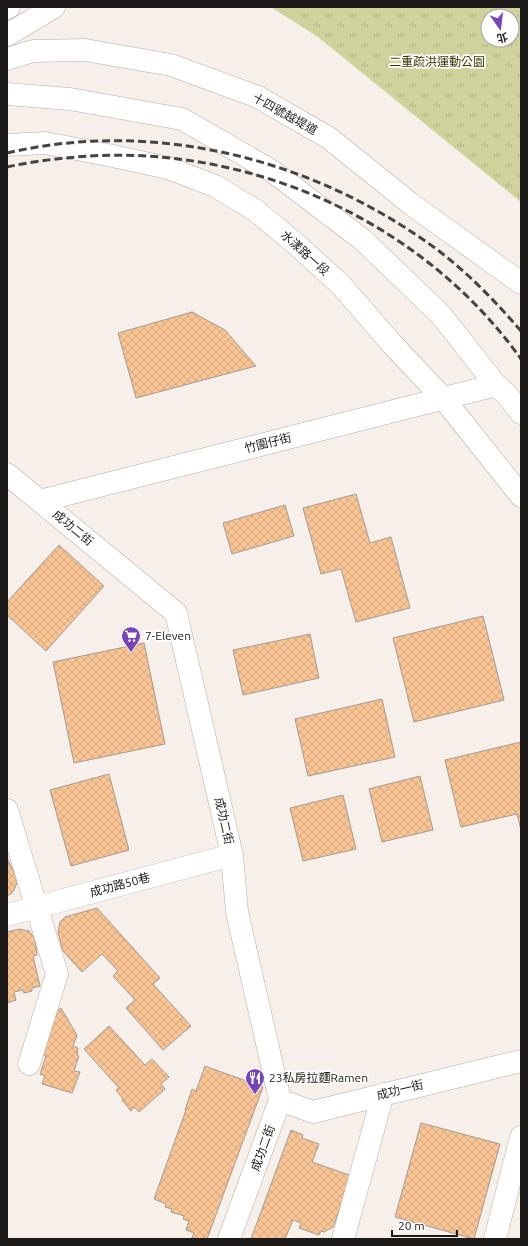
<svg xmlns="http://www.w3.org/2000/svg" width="528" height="1246" viewBox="0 0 528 1246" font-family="Ubuntu,'Noto Sans TC',sans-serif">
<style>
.grass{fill:url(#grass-tufts);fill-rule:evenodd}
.building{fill:url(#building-cross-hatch);stroke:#a39c96}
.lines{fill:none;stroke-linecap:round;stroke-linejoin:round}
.minor-casing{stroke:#b4ada7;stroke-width:23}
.highway-casing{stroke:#b4ada7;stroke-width:23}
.minor{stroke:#fff;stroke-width:22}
.highway{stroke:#fff;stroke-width:22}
.rail{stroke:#464340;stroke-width:3;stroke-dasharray:8 4;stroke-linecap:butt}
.labels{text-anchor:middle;stroke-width:3.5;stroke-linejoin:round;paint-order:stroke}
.park-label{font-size:12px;fill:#3a3b06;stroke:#fff}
.street-label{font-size:12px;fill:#1d1b19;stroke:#fff}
.poi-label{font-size:12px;fill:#1d1b19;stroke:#fff;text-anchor:start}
</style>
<defs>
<pattern id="grass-tufts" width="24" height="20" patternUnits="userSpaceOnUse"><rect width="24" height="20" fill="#cfd29b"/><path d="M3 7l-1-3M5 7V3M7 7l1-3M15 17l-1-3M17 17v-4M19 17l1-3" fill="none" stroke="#b1b485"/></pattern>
<pattern id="building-cross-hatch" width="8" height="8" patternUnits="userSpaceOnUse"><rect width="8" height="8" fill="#f9c493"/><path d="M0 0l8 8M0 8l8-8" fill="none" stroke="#d5a87e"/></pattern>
</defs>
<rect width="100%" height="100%" fill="#f7f0ea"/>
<path class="grass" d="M271,7H521V202L318,37ZM488,16H512V40H488Z"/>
<path class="building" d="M192,312L225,330L256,366L136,398L118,333Z
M356,494L370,543L391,537L410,608L356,622L341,569L321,574L303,508Z
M285,505L294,536L232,554L223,523Z
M59,545L104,586L46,651L7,615V602Z
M483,616L504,700L414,722L393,638Z
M310,634L319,678L243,695L233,650Z
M144,643L165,744L74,763L53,662Z
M382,699L395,757L308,776L295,719Z
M521,742V830L517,814L461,827L445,760Z
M109,774L129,850L71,866L50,790Z
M420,776L433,830L382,842L369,789Z
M343,795L356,849L303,861L290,808Z
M7,858L18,880L14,890L11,894L7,896Z
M97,908L160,978L153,984L191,1026L163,1050L126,1008L135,1000L113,976L118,971L102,954L82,972L63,951L58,932L60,922L65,917Z
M19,929L29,931L35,939L37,955L33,956L40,986L32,988V991L24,993L23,990L14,992L16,1000L7,1003V932Z
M61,1008L77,1035L73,1046L78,1048L77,1055L79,1056L74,1071L80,1072L72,1093L42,1084L45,1076L40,1074L46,1056L42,1055L54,1013Z
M109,1026L145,1065L152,1059L169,1077L161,1084L165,1089L139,1112L134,1107L131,1111L122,1100L123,1099L116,1090L119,1088L84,1049Z
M205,1066L263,1087L207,1239H196L192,1238L194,1233L186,1230L189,1221L183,1219L184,1216L171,1212L172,1209L165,1207L166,1204L154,1199L186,1110H185L192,1089L196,1091Z
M421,1123L500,1144L474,1239L395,1217Z
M291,1130L303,1135L302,1138L319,1144L312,1162L352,1176L333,1227L324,1232L321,1231L319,1235L299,1228L301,1223L293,1220L285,1239H251Z"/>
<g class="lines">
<g class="minor-casing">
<path id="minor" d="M7,35L54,7
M7,59L33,51L85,50L171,65L258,97L329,138L411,204L521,283
M7,94L70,99L182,119L272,171L363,240L441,315L496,385L507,395L521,413
M7,145L45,143L108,155L168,168L215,186L255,210L297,245L341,285L392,344L443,398L521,496
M7,474L176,613L232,855L237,912L280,1100L229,1239
M40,501L496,385
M7,810L57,974L29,1064
M7,915L232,855
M280,1100L313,1112L521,1061
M343,1239L383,1094
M495,1239L521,1137"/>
</g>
<g class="highway-casing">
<path id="highway" d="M7,8L9,7"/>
</g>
<use href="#minor" class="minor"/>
<use href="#highway" class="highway"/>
<path class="rail" d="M7,153C157,118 317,160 439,251C469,274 496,302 521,331
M7,167C29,162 53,159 76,157C246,142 422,220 521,359"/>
</g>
<defs>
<g id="supermarket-pin" transform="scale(1)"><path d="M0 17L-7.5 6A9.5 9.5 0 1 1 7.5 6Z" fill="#7743ba" stroke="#fff"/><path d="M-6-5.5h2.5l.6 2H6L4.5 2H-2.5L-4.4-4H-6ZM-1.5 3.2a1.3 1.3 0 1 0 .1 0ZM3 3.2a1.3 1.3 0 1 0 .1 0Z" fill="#fff"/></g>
<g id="restaurant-pin" transform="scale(1)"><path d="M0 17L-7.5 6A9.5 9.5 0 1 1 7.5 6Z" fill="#7743ba" stroke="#fff"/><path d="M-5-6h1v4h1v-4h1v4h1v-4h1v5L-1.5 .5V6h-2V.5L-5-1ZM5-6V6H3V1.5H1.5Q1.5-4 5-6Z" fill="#fff"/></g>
</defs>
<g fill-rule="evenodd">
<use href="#supermarket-pin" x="131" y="636"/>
<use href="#restaurant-pin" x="255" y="1078"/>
</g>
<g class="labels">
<g class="park-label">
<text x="437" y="66">二重疏洪運動公園</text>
</g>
<g class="street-label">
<text transform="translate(285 114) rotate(29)" y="4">十四號越堤道</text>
<text transform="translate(305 253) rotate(42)" y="4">水漾路一段</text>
<text transform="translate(268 443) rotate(-14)" y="4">竹圍仔街</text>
<text transform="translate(73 528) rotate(39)" y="4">成功二街</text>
<text transform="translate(224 821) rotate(77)" y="4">成功二街</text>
<text transform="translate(120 885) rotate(-15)" y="4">成功路50巷</text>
<text transform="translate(400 1090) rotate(-14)" y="4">成功一街</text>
<text transform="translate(263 1148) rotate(-70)" y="4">成功二街</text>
</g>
<g class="poi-label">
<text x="145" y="640">7-Eleven</text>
<text x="269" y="1082">23私房拉麵Ramen</text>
</g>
</g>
<rect width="528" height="1246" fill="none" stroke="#1d1b19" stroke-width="16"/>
<g transform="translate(500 28) rotate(166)"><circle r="19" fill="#ffffff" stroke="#a5a4a3"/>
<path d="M0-3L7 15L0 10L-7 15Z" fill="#7743ba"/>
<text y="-6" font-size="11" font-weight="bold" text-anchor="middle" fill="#1d1b19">北</text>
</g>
<path d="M392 1230v6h65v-6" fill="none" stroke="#1d1b19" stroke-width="2"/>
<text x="398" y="1230" font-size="12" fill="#1d1b19" stroke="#ffffff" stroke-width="3" paint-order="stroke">20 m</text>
</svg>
